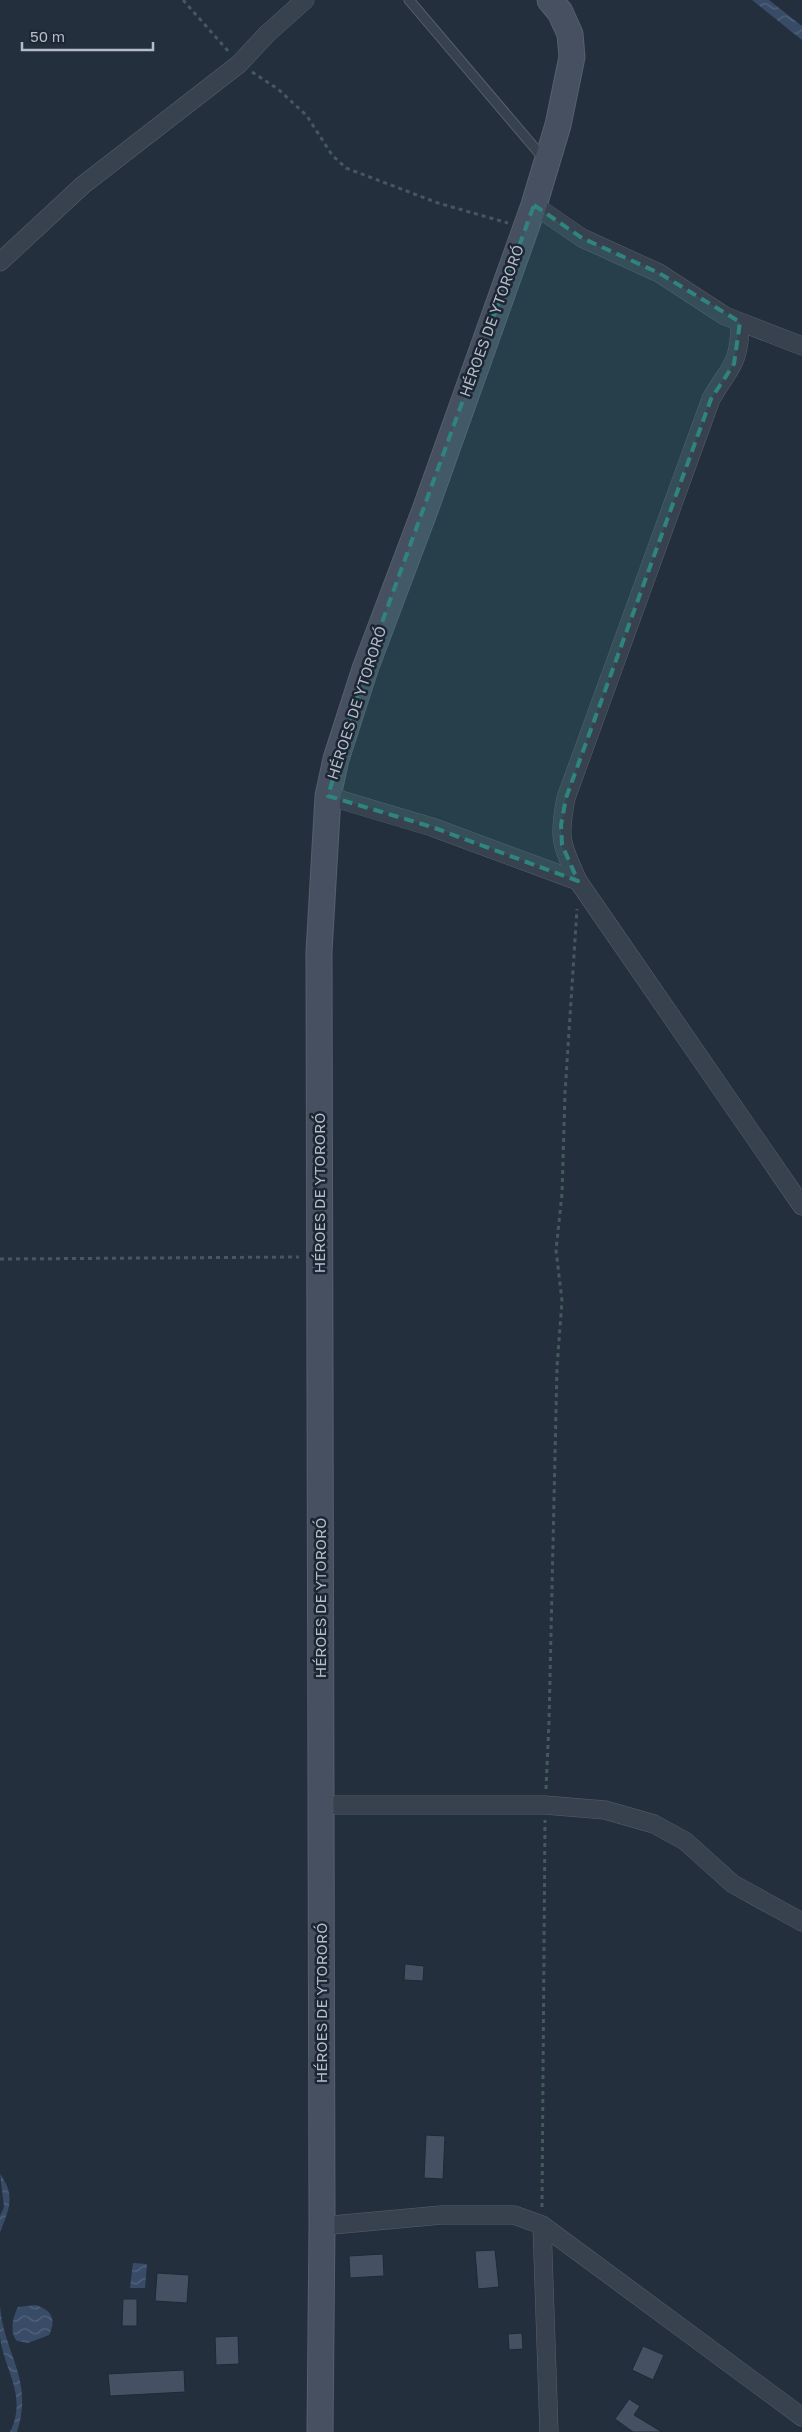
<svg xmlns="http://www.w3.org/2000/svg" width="802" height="2432" viewBox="0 0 802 2432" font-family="'Golos Text',sans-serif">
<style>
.water{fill:url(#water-waves)}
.building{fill:#455162;stroke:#1f2835}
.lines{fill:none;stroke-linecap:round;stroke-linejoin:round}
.service-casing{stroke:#565f6c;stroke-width:11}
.minor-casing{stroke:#565f6c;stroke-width:19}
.secondary-casing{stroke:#565f6c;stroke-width:27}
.path{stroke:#44595c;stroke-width:3;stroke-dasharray:4 4;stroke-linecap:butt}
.service{stroke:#38414e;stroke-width:9}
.minor{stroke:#38414e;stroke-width:18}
.secondary{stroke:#465061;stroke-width:25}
.marked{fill:#308480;fill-opacity:0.2;stroke:#308480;stroke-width:4;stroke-dasharray:10 6;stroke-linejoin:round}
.labels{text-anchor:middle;stroke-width:5;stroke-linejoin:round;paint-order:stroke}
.street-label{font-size:15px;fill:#b4bcc9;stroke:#1d2633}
</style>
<defs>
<pattern id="water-waves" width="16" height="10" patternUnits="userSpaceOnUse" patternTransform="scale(1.25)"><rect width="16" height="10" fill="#394c67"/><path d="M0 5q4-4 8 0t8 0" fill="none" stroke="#53647b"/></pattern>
</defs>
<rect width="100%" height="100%" fill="#242f3e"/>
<path class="water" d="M752,0H769L802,26V40Z
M0,2174C16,2195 9,2210 0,2232V2216L4,2207Z
M133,2263L147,2264L145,2288H130Z
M36,2305C51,2310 57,2319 49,2335L28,2343L17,2341C9,2332 13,2317 18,2307Z
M0,2306C4,2355 34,2378 17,2432H10C28,2396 4,2370 0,2337C0,2327 0,2316 0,2306Z"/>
<path class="building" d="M405,1964L424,1966L423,1981L404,1980Z
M426,2135L445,2136L443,2179L424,2178Z
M495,2250L499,2287L478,2289L475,2251Z
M383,2254L384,2276L350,2278L349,2256Z
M157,2273L189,2275L187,2303L155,2301Z
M123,2299H137V2326H122Z
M522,2333L523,2349L509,2350L508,2334Z
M238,2336L239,2364L216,2365L215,2337Z
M643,2346L664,2355L653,2380L632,2370Z
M184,2370L185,2392L110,2396L108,2374Z
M629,2399L640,2406L634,2415L662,2432H633L615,2419Z"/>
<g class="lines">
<g class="service-casing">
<path id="service" d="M409,0L545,160"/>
</g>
<g class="minor-casing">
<path id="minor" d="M534,205L582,238L659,273L725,316L802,346
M0,262L83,185L239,64L267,34L305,0
M740,322C740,365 730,366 711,399L566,798C558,839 561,843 578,881L802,1206
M328,796L432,827L578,881
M321,1805H545L605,1810L654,1824L685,1841L733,1884L802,1922
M542,2225L549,2432
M322,2226L441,2215H514L542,2225L802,2417"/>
</g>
<g class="secondary-casing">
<path id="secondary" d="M320,2432L322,2226L319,952L328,796L336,759L365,669L425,510L534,205L558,125L572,57L570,34L560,12L550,0"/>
</g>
<path class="path" d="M183,0L229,52
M252,72L278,89L307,116L332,155L346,168L438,203L508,223
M0,1259L299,1257
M546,1789L549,1722L557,1367L562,1301L556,1250L562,1194L565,1093L577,909
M542,2207L545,1820"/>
<use href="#service" class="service"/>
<use href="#minor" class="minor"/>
<use href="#secondary" class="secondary"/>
</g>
<path class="marked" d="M534,205L582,238L659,273L740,322L734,364L711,399L566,798L561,825L562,845L578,881L432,827L328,796L365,669Z"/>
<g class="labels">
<g class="street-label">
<text transform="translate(492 321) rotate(-70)" y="5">HÉROES DE YTORORÓ</text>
<text transform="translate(357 703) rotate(-72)" y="5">HÉROES DE YTORORÓ</text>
<text transform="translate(320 1193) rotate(-90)" y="5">HÉROES DE YTORORÓ</text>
<text transform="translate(321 1598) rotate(-90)" y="5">HÉROES DE YTORORÓ</text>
<text transform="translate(322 2003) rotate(-90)" y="5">HÉROES DE YTORORÓ</text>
</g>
</g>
<path d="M22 42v8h131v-8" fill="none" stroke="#b4bcc9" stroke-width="2.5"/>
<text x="30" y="42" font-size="15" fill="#b4bcc9" stroke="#1d2633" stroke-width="4" paint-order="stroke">50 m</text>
</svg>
